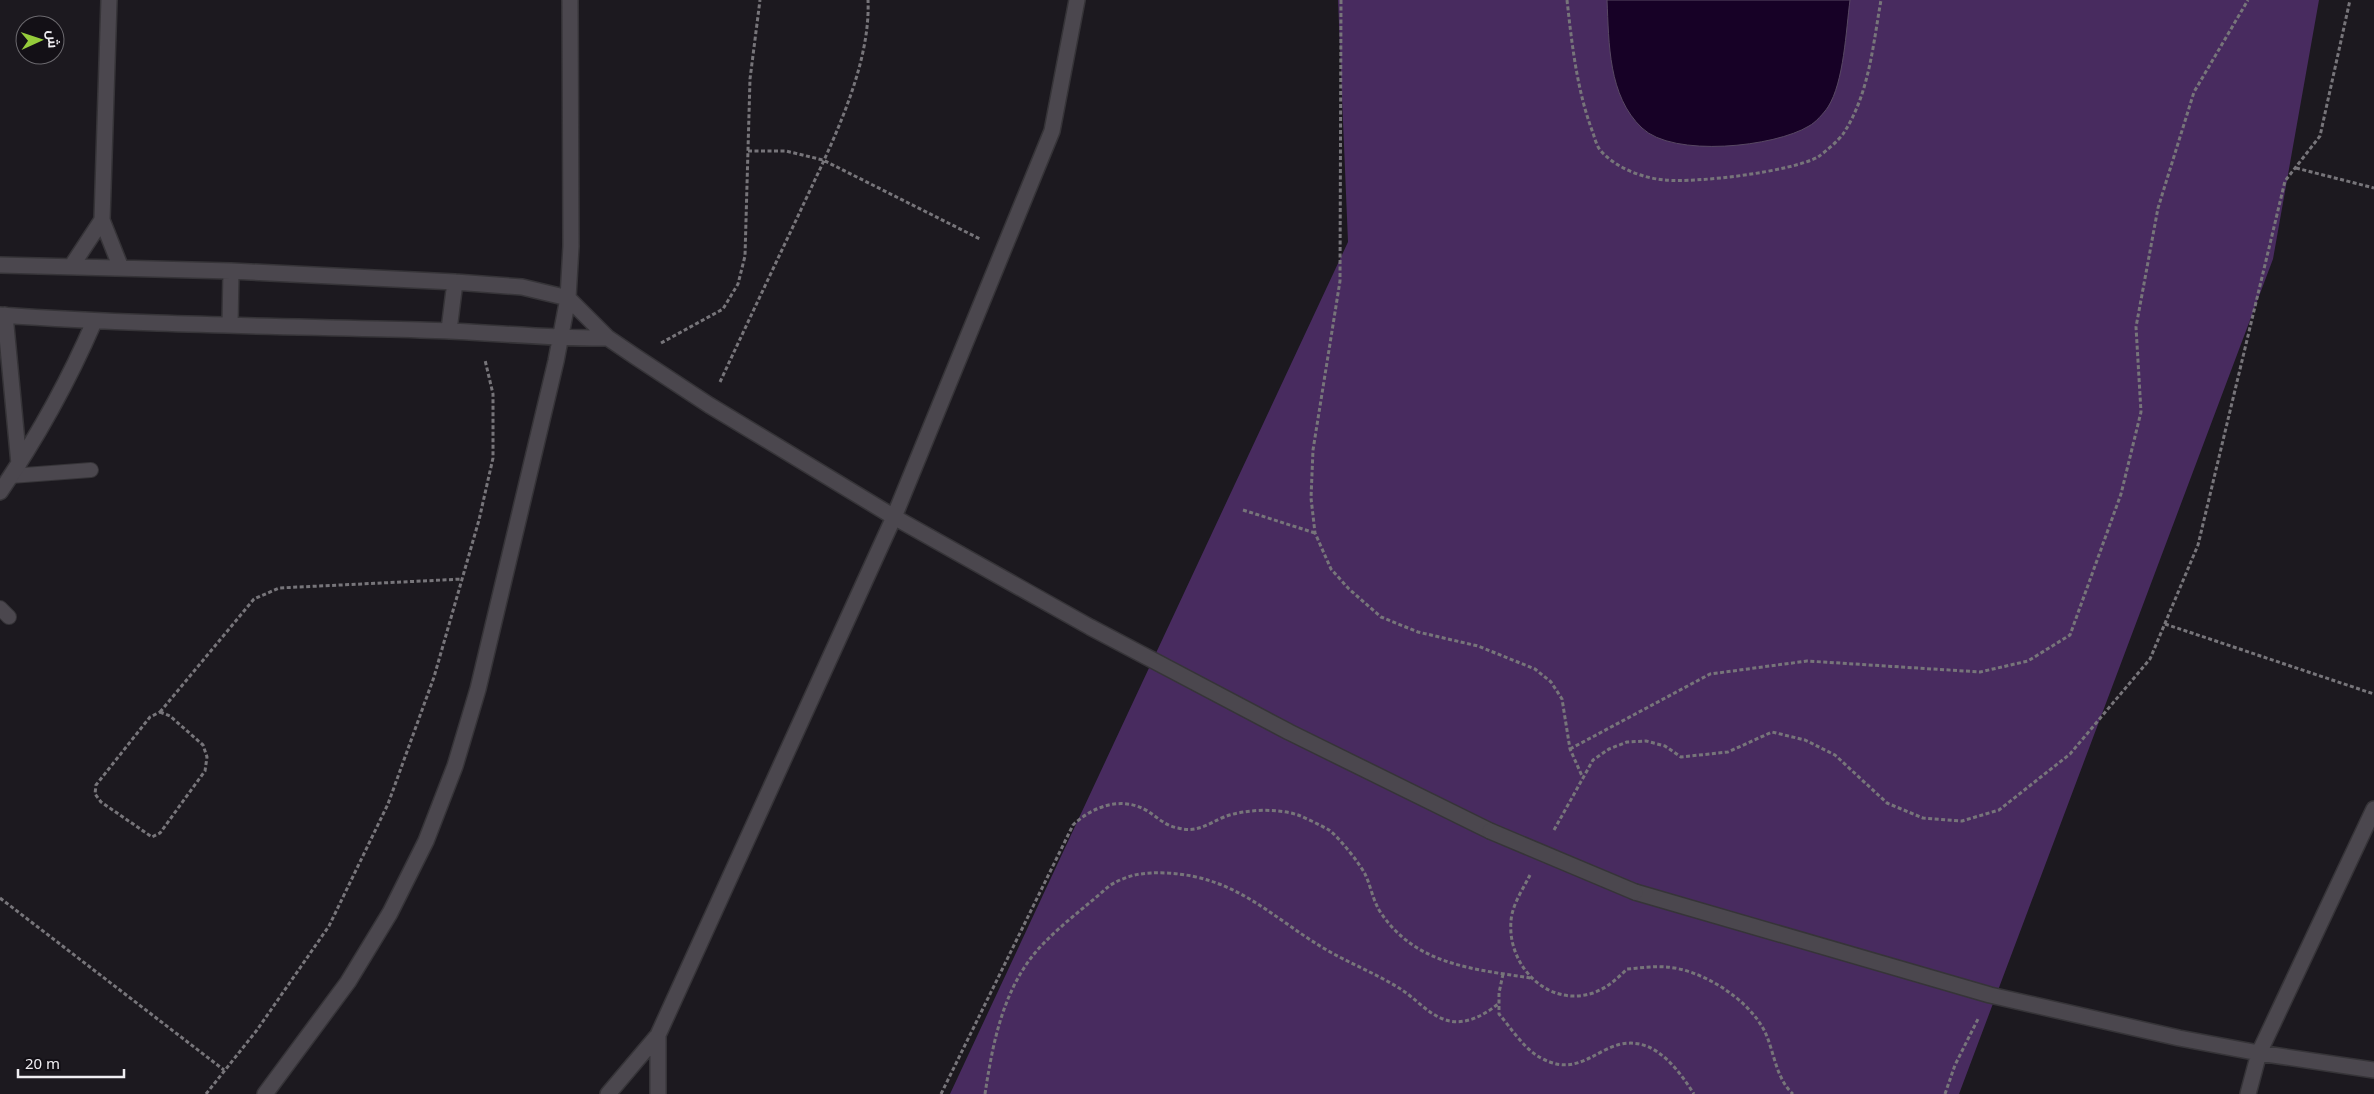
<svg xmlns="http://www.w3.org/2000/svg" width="2374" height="1094" viewBox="0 0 2374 1094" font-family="'Noto Sans',Cairo,sans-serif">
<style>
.green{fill:#482b5f}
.water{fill:#170126;stroke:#584863}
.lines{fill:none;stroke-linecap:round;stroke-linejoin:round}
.service-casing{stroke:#363438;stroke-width:16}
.minor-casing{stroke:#363438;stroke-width:18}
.path{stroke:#77757a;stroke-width:3;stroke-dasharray:4 2.5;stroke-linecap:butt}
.service{stroke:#4b474e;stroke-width:14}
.minor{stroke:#4b474e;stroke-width:15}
.minor-bridge-casing{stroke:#363438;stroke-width:18;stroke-linecap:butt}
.minor-bridge{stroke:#4b474e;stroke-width:15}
</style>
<rect width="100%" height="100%" fill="#1c191f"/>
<path class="green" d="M1338,0H2319L2273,259L1959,1094H950L1348,242Z"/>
<path class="water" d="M1607,0H1850C1846,30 1844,82 1828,107C1824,113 1815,123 1809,126C1775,147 1673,158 1642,128C1608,96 1609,43 1607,0Z"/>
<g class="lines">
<g class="service-casing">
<path id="service" d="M11,476L91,470
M0,608L9,617"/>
</g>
<g class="minor-casing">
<path id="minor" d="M109,0L102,220L121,268
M0,265L231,271L455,282L522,287L568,298L608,338L636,357L709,405L894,517L1090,627L1289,732L1490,831
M71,267L102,220
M0,315C140,325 280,326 420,330C483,331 545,339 608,338
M5,315L19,464
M230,325L231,271
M449,330L455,282
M0,492C37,438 68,382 94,322
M1635,892L1990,995L2179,1038L2259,1053L2374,1070
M265,1094L348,982L390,913L426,841L455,766L478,689L556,361L568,298L571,246L570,0
M608,1094L658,1035L894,517L1052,131L1077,0
M658,1094V1035
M2248,1094L2259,1053L2374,809"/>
</g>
<path class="path" d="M1341,0L1340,281L1313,450L1311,498L1315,533L1331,569L1349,589L1381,617L1418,632L1478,646L1535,669L1551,682L1562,699L1570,749L1582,776
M1567,0C1572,45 1577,91 1593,133C1595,139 1597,147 1601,151C1616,168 1642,178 1665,180C1697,183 1790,172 1818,157C1825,152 1838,141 1843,134C1869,95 1873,45 1881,0
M748,151H786L823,160L980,239
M2296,168L2374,188
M661,343L723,309L738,284L745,256L750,79L760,0
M720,382C746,326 772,271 798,216C827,153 871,70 868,0
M1243,510L1315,533
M2165,624L2374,694
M160,712L254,599L279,588L463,579
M160,712L170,716L203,745L207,757L205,771L160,833L152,837L101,802L95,794L96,785L150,717Z
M1570,749L1710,674L1807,661L1980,672L2028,661L2070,635L2121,494L2141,412L2136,327L2158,208L2194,92L2248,0
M1554,830L1593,760L1609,749L1627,742L1646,741L1665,746L1681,757L1728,752L1772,732L1805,740L1835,755L1887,803L1923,818L1962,821L1999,810L2070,754L2150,659L2198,545L2285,181L2320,136L2350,0
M1530,875C1523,889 1512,905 1511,921C1507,965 1547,1008 1593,993C1607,988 1617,979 1627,969C1640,968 1653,966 1666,967C1701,969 1749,999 1765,1032C1774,1051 1776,1079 1793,1094
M0,898L224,1070
M1503,974L1499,993V1014C1511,1028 1524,1049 1541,1058C1567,1072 1582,1062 1605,1050C1647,1028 1674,1063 1694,1094
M206,1094L257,1030L329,926L388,804L434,677L479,520L493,458V394L485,360
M941,1094L1073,825C1093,806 1123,795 1149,812C1158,818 1166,826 1178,828C1198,833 1207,824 1224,817C1245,809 1277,808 1298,815C1308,819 1320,825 1329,830C1338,836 1360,864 1365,874C1370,884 1372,896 1377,906C1381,915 1392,928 1400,935C1435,967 1486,971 1531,978
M985,1094C993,1041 1004,984 1043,944C1063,923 1088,905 1109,886C1128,874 1145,872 1167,873C1240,877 1273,920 1332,953C1354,965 1378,975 1399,988C1414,997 1427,1013 1443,1019C1463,1027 1483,1016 1498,1004
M1945,1094L1955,1065L1978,1019"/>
<use href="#service" class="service"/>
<use href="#minor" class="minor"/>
<g class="minor-bridge-casing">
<path id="minor-bridge" d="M1490,831L1635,892"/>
</g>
<use href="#minor-bridge" class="minor-bridge"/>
</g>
<g transform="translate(40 40) rotate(87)"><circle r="24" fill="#131016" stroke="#6b696e"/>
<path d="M0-4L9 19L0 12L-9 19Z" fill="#95cc3b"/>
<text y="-8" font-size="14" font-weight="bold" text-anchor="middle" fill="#f0eef2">ش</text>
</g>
<path d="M18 1069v8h106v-8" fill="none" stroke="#f0eef2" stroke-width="2.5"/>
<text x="25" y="1069" font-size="15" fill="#f0eef2" stroke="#131016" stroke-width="4" paint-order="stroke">20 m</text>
</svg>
